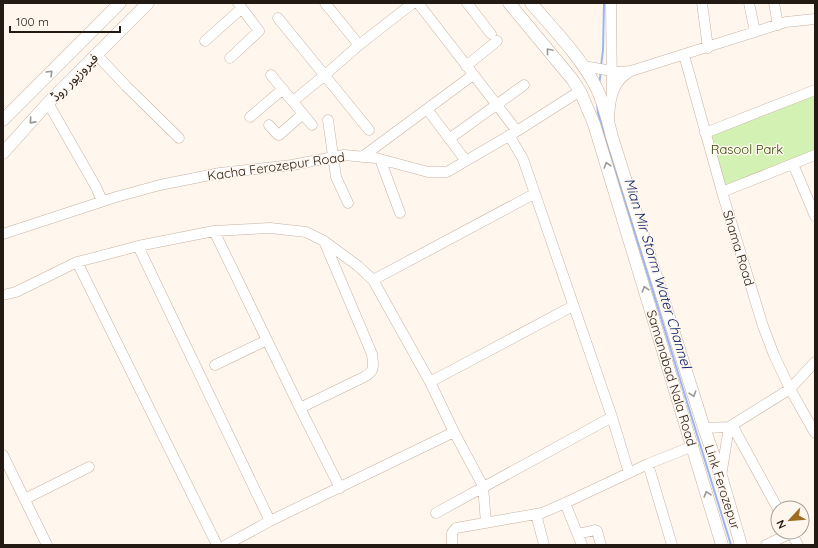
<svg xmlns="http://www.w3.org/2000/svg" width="818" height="548" viewBox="0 0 818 548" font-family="Quicksand,'Noto Sans Arabic',sans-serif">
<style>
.green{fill:#d2f1b2}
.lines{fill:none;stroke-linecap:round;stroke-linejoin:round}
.stream{stroke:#99b6f4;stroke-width:2}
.minor-casing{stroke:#c7b2a0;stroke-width:11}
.major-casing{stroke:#c7b2a0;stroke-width:13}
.minor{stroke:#fff;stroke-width:10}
.major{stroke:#fff;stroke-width:12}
.oneway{stroke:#9c9895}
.labels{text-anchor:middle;stroke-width:3;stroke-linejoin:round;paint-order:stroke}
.street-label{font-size:13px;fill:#221a13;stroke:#fff6ee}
.park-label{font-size:13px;fill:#2e4900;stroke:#fff6ee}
.water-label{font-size:14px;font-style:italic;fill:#0c256a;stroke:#fff6ee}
</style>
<rect width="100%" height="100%" fill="#fff6ee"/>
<path class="green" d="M815,90V155L722,192L705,133Z"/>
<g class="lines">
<path class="stream" d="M601,66L603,50L604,3
M599,84L601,72
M597,104L598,113L731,545"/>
<g class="minor-casing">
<path id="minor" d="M325,3L359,45
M418,3L517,131
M467,3L491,34
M611,3L612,96
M702,3L708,48
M749,3L755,32
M774,3L778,25
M278,18L369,130
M205,41L242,8
M96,54L126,86L179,138
M684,55L722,192L763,326L774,355L790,389L815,433
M230,58L259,31L238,3
M466,66L497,41
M583,66L618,72L631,71L786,22L815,19
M271,75L312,125
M293,101L325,75L359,45L413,3
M48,103L96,187L102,201
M427,109L466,161
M250,117L283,89
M609,119C610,98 612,82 631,71
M328,120L336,177L348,203
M269,125L277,134L279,135L303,114
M705,133L815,90
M509,135L523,159L612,417L629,473
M449,139L524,85
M362,157L473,75
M380,159L400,213
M793,164L815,216
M722,192L815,155
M214,231L300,408L340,488
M3,234L116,197L160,185L220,173L292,165L344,155L376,158L428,172H447L517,131L580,91
M138,246L270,521
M77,262L217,545
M373,280L534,194
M3,295L16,292L77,262L93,258L138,246L214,231L270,228L306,232L324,241L358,266L373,280L430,382L454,432L483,486L486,523
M215,365L267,340
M430,382L573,306
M300,408L364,377C376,371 373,365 372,354L324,241
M732,425L778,509
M704,428L729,427L790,389L815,362
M3,455L47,545
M648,464L672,545
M721,476L729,427
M25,499L89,467
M565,503L582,545
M436,513L612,417
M536,514L544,545
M791,532L798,545
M578,534L595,530L597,531L601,545
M226,545L270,521L454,432
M452,545V533L456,528L542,513L565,503L648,464L693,446
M766,545L791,533"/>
</g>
<g class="major-casing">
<path id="major" d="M509,3L572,79L580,91L594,124L722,545
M531,3C554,30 581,57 597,89C604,104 608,121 612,137L704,428L721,476L741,545
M3,120L120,3
M3,153L48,103L148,3"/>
</g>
<use href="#minor" class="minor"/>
<use href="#major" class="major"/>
</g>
<defs><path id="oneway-chevron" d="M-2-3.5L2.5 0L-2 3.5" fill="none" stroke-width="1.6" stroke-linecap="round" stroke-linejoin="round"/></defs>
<g class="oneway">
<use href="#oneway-chevron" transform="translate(549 51) rotate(-130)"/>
<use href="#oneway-chevron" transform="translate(50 73) rotate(-45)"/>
<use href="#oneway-chevron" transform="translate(32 121) rotate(132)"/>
<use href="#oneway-chevron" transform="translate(607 165) rotate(-107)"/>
<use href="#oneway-chevron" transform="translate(645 289) rotate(-107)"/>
<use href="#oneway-chevron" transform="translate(693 394) rotate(73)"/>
<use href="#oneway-chevron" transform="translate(707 494) rotate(-106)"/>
</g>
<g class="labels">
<g class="street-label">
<text transform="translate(74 77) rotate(-45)" y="5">فیروزپور روڈ</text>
<text transform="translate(276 166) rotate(-8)" y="5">Kacha Ferozepur Road</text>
<text transform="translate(739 248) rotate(73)" y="5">Shama Road</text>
<text transform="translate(672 378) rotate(73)" y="5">Samanabad Nala Road</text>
<text transform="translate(723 487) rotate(72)" y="5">Link Ferozepur</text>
</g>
<g class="park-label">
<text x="747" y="154">Rasool Park</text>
</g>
<g class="water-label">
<text transform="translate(658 273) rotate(73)" y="5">Mian Mir Storm Water Channel</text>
</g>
</g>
<rect width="818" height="548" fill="none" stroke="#221a13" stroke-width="8"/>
<g transform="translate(790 520) rotate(244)"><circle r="19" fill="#fff6ee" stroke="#a79e96"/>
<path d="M0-3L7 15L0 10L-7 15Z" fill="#9e6d21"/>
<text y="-6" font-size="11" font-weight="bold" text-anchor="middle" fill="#221a13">N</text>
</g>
<path d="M10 26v6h110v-6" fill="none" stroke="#221a13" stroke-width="2"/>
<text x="16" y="26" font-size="12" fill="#221a13" stroke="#fff6ee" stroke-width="3" paint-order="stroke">100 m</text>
</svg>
